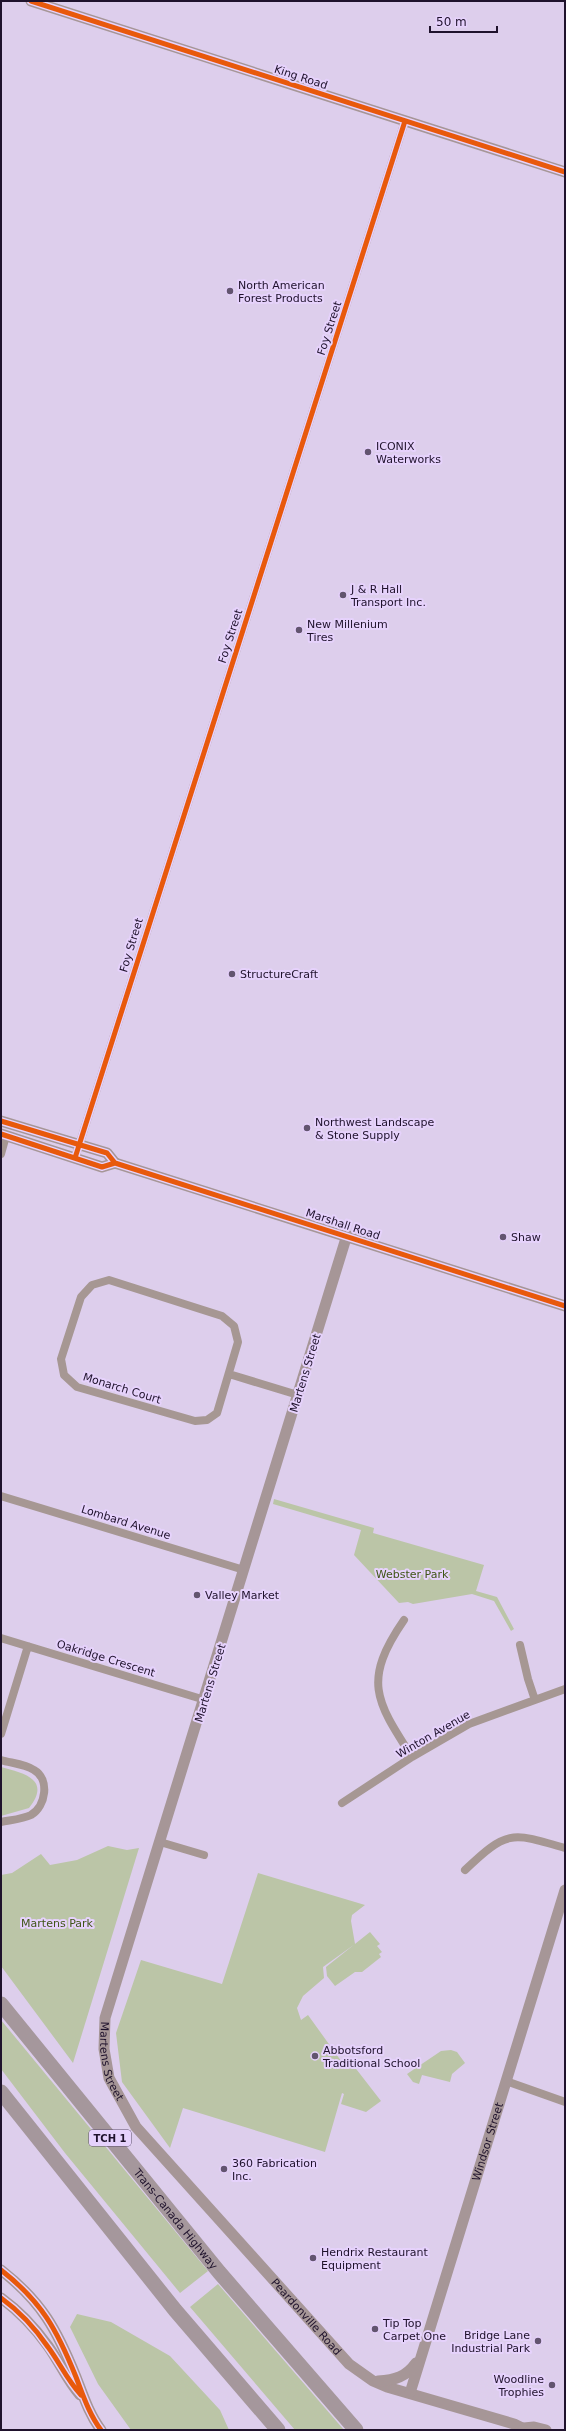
<svg xmlns="http://www.w3.org/2000/svg" width="566" height="2431" viewBox="0 0 566 2431" font-family="'DejaVu Sans',sans-serif">
<style>
.green{fill:#bbc5a7}
.lines{fill:none;stroke-linecap:round;stroke-linejoin:round}
.street{stroke:#a69793;stroke-width:8}
.secondary{stroke:#a69697;stroke-width:11}
.highway{stroke:#a5979c;stroke-width:15}
.cycleway-casing{stroke:#e6d2fc;stroke-width:8}
.cycleway{stroke:#e8590c;stroke-width:5}
.poi-dot{fill:#62546f;stroke:#e6d2fc;stroke-width:1.5}
.labels{text-anchor:middle;stroke-width:4;stroke-linejoin:round;paint-order:stroke}
.shield{fill:#e6d2fc;stroke:#5b4c6a;stroke-width:1}
.shield-label{font-size:10px;font-weight:bold;fill:#1f122c}
.street-label{font-size:11px;fill:#1f122c;stroke:#e6d2fc}
.poi-label{font-size:11px;fill:#1f122c;stroke:#e6d2fc;text-anchor:start}
.park-label{font-size:11px;fill:#405617;stroke:#e6d2fc}
</style>
<rect width="100%" height="100%" fill="#ddceec"/>
<path class="green" d="M274,1499L374,1528L373,1533L484,1565L476,1591L497,1597L514,1629L511,1631L494,1601L472,1594L413,1604L408,1602L399,1603L354,1555L361,1530L273,1504Z
M1,1767C23,1773 52,1779 29,1808L1,1816Z
M108,1846L127,1850L139,1848L73,2063L1,1966V1875L12,1873L41,1854L50,1865L77,1860Z
M258,1873L365,1905L352,1915L351,1921L355,1944L323,1967L324,1978L303,1996L297,2008L301,2020L308,2015L344,2065L350,2061L381,2101L366,2112L341,2104L344,2094L342,2093L325,2152L183,2108L170,2148L122,2082L116,2033L141,1960L222,1984Z
M370,1932L380,1944L377,1946L382,1952L379,1954L381,1957L362,1972H355L335,1986L327,1976L326,1967Z
M1,2020L208,2271L180,2293L65,2153L1,2069Z
M451,2050L457,2052L465,2063L452,2074L450,2082L422,2075L419,2084L413,2082L407,2074L441,2051Z
M218,2284L344,2430H295L190,2307Z
M77,2314L111,2322L170,2356L220,2410L229,2430H131L98,2384L70,2327Z"/>
<g class="lines">
<path class="street" d="M1,1154L6,1136
M75,1158L405,121
M109,1280L222,1316L234,1326L238,1342L217,1413L207,1420L195,1421L77,1387L64,1375L61,1359L81,1297L92,1285Z
M229,1374L298,1395
M1,1496L244,1570
M404,1620C362,1681 376,1701 412,1757
M1,1638L205,1700
M520,1645L528,1679L535,1700
M1,1734L28,1646
M1,1760C11,1763 25,1764 34,1770C50,1779 46,1806 31,1815C23,1819 11,1820 1,1822
M342,1803L412,1757L469,1724L565,1689
M160,1842L204,1855
M465,1870C507,1830 511,1832 565,1848
M506,2081L565,2102"/>
<g class="secondary">
<path d="M31,1L565,172"/>
<path d="M1,1121L107,1153L115,1163"/>
<path d="M1,1134L102,1167L115,1163L565,1306"/>
<path id="s1" d="M347,1235L105,2018L104,2049L109,2078L136,2127L349,2364L373,2381L387,2387L514,2424L526,2430"/>
<path d="M1,2270C42,2302 57,2330 76,2377C83,2395 89,2414 101,2430"/>
<path d="M1,2298C19,2311 35,2328 48,2346C60,2363 67,2380 80,2395"/>
<path d="M378,2381C395,2380 406,2377 416,2363"/>
<path id="s2" d="M410,2393L565,1890"/>
<path d="M524,2428L534,2427L546,2430"/>
</g>
<g class="highway">
<path id="s3" d="M1,2004L219,2272L356,2430"/>
<path d="M1,2092L175,2310L278,2430"/>
</g>
<g class="cycleway-casing">
<path id="cycleway" d="M31,1L565,172
M1,1121L107,1153L115,1163
M1,1134L102,1167L115,1163L565,1306
M75,1158L405,121
M1,2270C42,2302 57,2330 76,2377C83,2395 89,2414 101,2430
M1,2298C19,2311 35,2328 48,2347C60,2363 67,2380 81,2395"/>
</g>
<use href="#cycleway" class="cycleway"/>
</g>
<g class="poi-dot">
<circle cx="230" cy="291" r="4"/>
<circle cx="368" cy="452" r="4"/>
<circle cx="343" cy="595" r="4"/>
<circle cx="299" cy="630" r="4"/>
<circle cx="232" cy="974" r="4"/>
<circle cx="307" cy="1128" r="4"/>
<circle cx="503" cy="1237" r="4"/>
<circle cx="197" cy="1595" r="4"/>
<circle cx="315" cy="2056" r="4"/>
<circle cx="224" cy="2169" r="4"/>
<circle cx="313" cy="2258" r="4"/>
<circle cx="375" cy="2329" r="4"/>
<circle cx="538" cy="2341" r="4"/>
<circle cx="552" cy="2385" r="4"/>
</g>
<g class="labels">
<rect class="shield" x="89" y="2130" width="42" height="16" rx="3"/>
<g class="shield-label">
<text x="110" y="2142">TCH 1</text>
</g>
<g class="street-label">
<text transform="translate(301 77) rotate(18)" y="4">King Road</text>
<text transform="translate(329 328) rotate(-72)" y="4">Foy Street</text>
<text transform="translate(230 636) rotate(-72)" y="4">Foy Street</text>
<text transform="translate(131 945) rotate(-73)" y="4">Foy Street</text>
<text transform="translate(343 1224) rotate(18)" y="4">Marshall Road</text>
<text transform="translate(305 1373) rotate(-73)" y="4">Martens Street</text>
<text transform="translate(122 1388) rotate(17)" y="4">Monarch Court</text>
<text transform="translate(126 1522) rotate(17)" y="4">Lombard Avenue</text>
<text transform="translate(106 1658) rotate(17)" y="4">Oakridge Crescent</text>
<text transform="translate(210 1683) rotate(-73)" y="4">Martens Street</text>
<text transform="translate(433 1734) rotate(-30)" y="4">Winton Avenue</text>
<text dy="4" stroke="none"><textPath href="#s1" startOffset="864">Martens Street</textPath></text>
<text dy="4" stroke="none"><textPath href="#s2" startOffset="263">Windsor Street</textPath></text>
<text dy="4" stroke="none"><textPath href="#s3" startOffset="277">Trans-Canada Highway</textPath></text>
<text dy="4" stroke="none"><textPath href="#s1" startOffset="1191">Peardonville Road</textPath></text>
</g>
<g class="poi-label">
<text x="238" y="289">North American<tspan x="238" dy="13">Forest Products</tspan></text>
<text x="376" y="450">ICONIX<tspan x="376" dy="13">Waterworks</tspan></text>
<text x="351" y="593">J &amp; R Hall<tspan x="351" dy="13">Transport Inc.</tspan></text>
<text x="307" y="628">New Millenium<tspan x="307" dy="13">Tires</tspan></text>
<text x="240" y="978">StructureCraft</text>
<text x="315" y="1126">Northwest Landscape<tspan x="315" dy="13">&amp; Stone Supply</tspan></text>
<text x="511" y="1241">Shaw</text>
<text x="205" y="1599">Valley Market</text>
<text x="323" y="2054">Abbotsford<tspan x="323" dy="13">Traditional School</tspan></text>
<text x="232" y="2167">360 Fabrication<tspan x="232" dy="13">Inc.</tspan></text>
<text x="321" y="2256">Hendrix Restaurant<tspan x="321" dy="13">Equipment</tspan></text>
<text x="383" y="2327">Tip Top<tspan x="383" dy="13">Carpet One</tspan></text>
<text x="530" y="2339" text-anchor="end">Bridge Lane<tspan x="530" dy="13">Industrial Park</tspan></text>
<text x="544" y="2383" text-anchor="end">Woodline<tspan x="544" dy="13">Trophies</tspan></text>
</g>
<g class="park-label">
<text x="412" y="1578">Webster Park</text>
<text x="57" y="1927">Martens Park</text>
</g>
</g>
<rect width="566" height="2431" fill="none" stroke="#1f122c" stroke-width="4"/>
<path d="M430 26v6h67v-6" fill="none" stroke="#1f122c" stroke-width="2"/>
<text x="436" y="26" font-size="12" fill="#1f122c" stroke="#e6d2fc" stroke-width="3" paint-order="stroke">50 m</text>
</svg>
